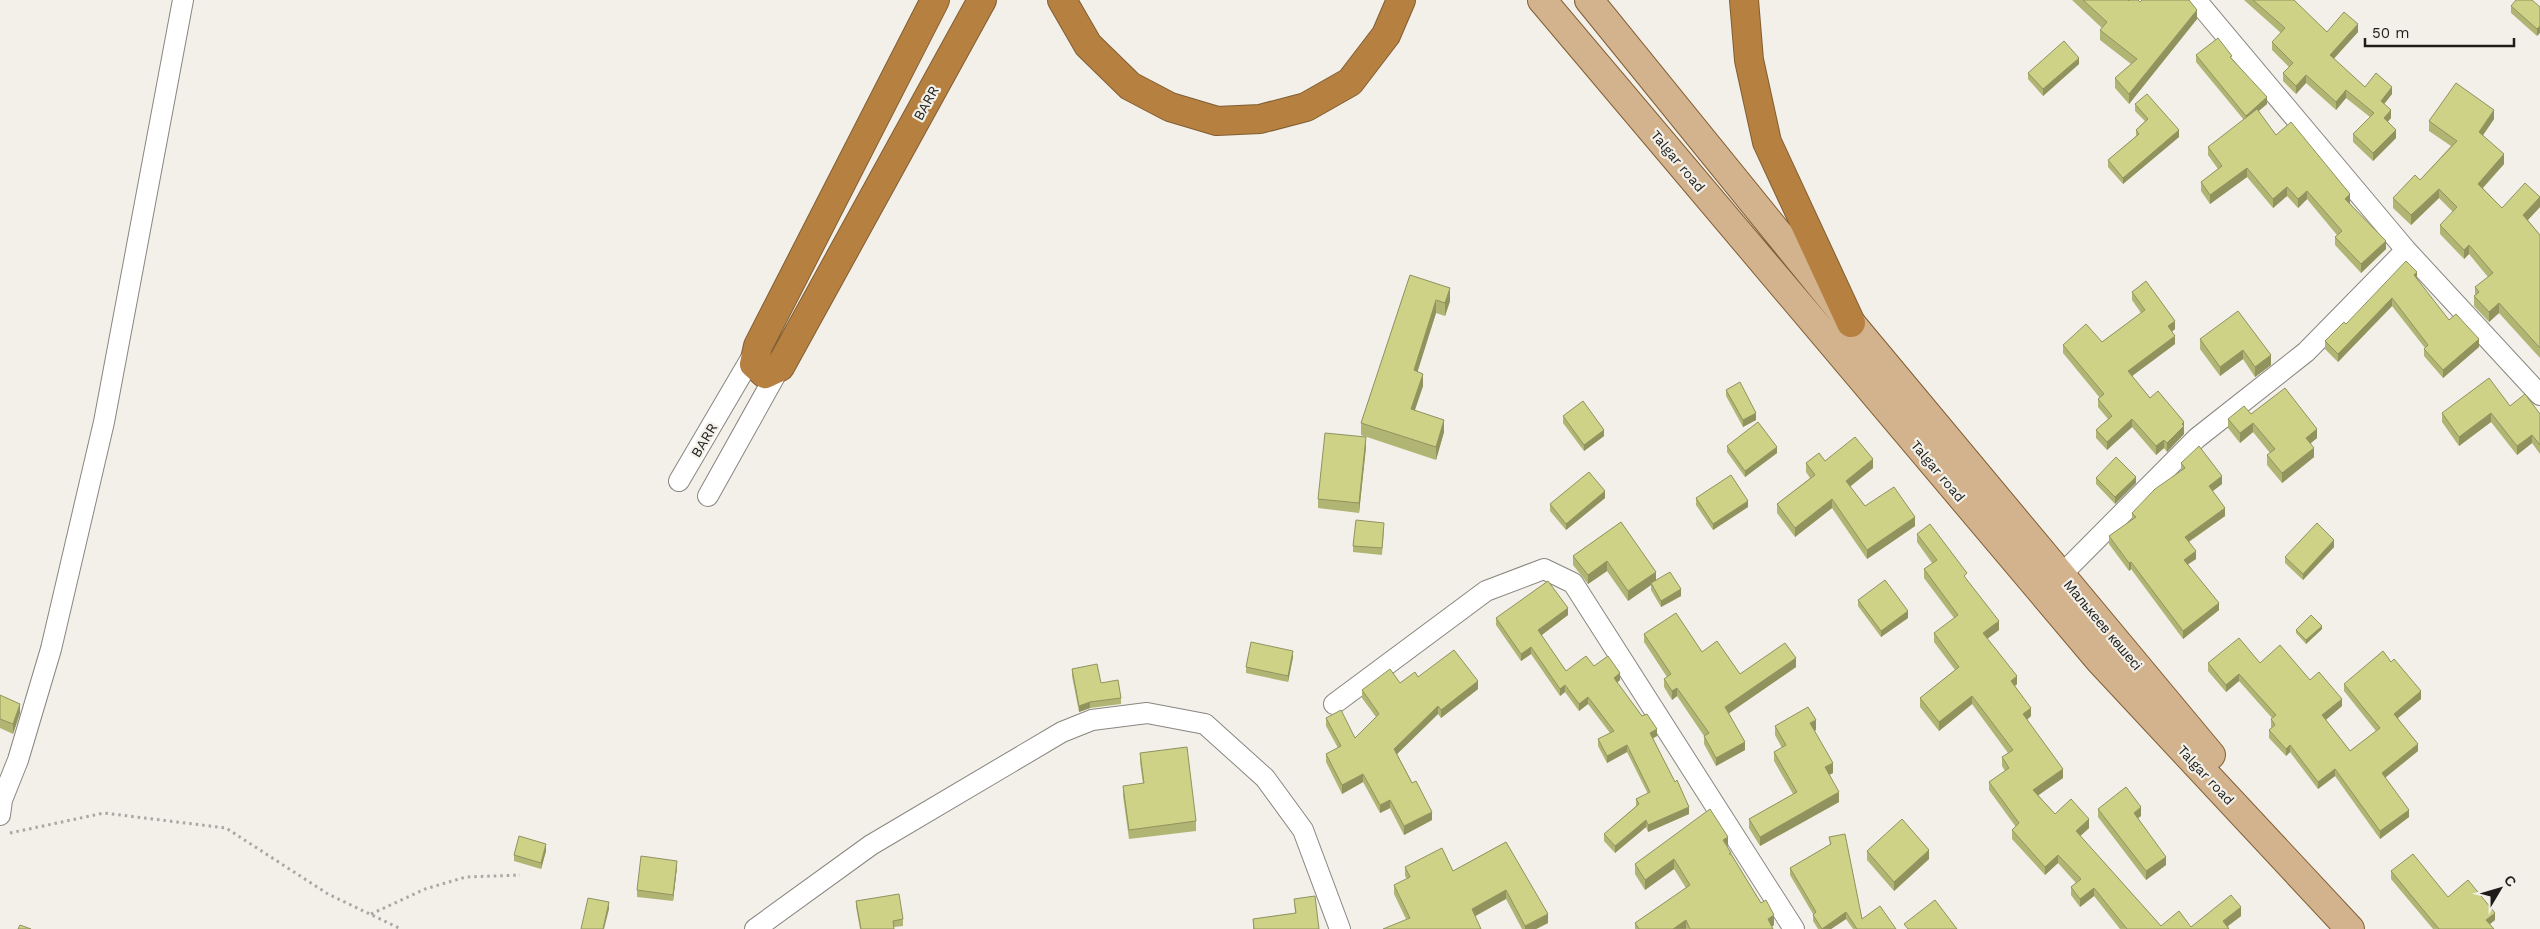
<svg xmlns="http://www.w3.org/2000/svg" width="2540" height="929" viewBox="0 0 2540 929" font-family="'Work Sans',sans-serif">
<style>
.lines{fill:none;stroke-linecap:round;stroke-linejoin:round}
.minor-casing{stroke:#898680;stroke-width:22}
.primary-casing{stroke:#815d33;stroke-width:30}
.motorway-casing{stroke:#815d33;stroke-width:30}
.path{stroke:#a9a7a1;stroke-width:3;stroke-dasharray:2.5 4;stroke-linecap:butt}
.minor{stroke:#fff;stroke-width:20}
.primary{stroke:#d3b38d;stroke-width:28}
.motorway{stroke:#b68041;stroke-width:28}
.wall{fill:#b0b574}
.shaded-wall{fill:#90935e}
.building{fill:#cdd287;stroke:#90935e}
.labels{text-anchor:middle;stroke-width:4.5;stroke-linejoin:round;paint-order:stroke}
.street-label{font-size:14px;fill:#1e1d1a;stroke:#f2f0e8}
</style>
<rect width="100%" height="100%" fill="#f2f0e8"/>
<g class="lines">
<g class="minor-casing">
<path id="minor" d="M2196,0L2406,250L2540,395
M679,481L757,348
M708,496L780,367
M2061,575L2197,438L2306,352L2406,250
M1334,704L1486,591L1544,569L1573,583L1794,929
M0,815L2,800L18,760L51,649L104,422L183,0
M755,929L871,845L1062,732L1092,720L1147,713L1205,724L1265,778L1303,830L1340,929"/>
</g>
<g class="primary-casing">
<path id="primary" d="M1542,0L2100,661L2350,929
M1589,0L1851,323L2211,755"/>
</g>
<g class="motorway-casing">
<path id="motorway" d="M935,0L758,346L754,364L765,374L780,367L982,0
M1062,0L1088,45L1130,86L1170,107L1217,121L1260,119L1306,107L1350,82L1386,35L1401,0
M1744,0L1749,60L1767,142L1851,323"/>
</g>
<path class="path" d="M10,833L104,813L226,828L328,894L401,929
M371,914L425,889L466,877L520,875"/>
<use href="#minor" class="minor"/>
<use href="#primary" class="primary"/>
<use href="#motorway" class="motorway"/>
</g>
<path class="wall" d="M2072,0H2128L2129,1L2140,2L2197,19L2129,104L2115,88V78L2131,64L2100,40V30L2102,28Z
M2244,0H2295L2294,1L2327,32H2358L2333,59L2365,87L2392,94L2384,104L2391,118L2388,121L2396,138L2373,161L2353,142V134L2370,117L2346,98L2336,110L2306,83L2296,94L2283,81V73L2289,67L2272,50V42L2281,33Z
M2511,6L2540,7L2537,36L2511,13Z
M2196,55L2232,59L2267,104L2258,111L2276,135L2350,203L2386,249L2361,273L2335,245V237L2337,235L2307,199L2298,208L2287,196L2273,208L2247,177L2210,204L2201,191V182L2218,169L2208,155V147L2244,120L2196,62Z
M2079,64L2043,96L2028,79V73Z
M2135,104L2179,137L2123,184L2108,167V160L2136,136V130L2145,121L2135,111Z
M2494,119L2483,135L2504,164L2483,188L2502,208L2540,207L2528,220L2540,235V358L2499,313L2489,322L2474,306V296L2475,295V287L2488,277L2469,254L2464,259L2440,234V225L2453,212L2439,198L2411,225L2393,208V198L2420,180L2451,146L2429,131V121Z
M1410,275L1450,301L1445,316L1436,313L1417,372L1423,386L1415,410L1444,432L1436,460L1361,435V423Z
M2417,280L2449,320L2479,347L2443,378L2424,356V349L2425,348L2392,306L2338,362L2325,349V341L2346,324Z
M2132,292L2175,329L2171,332L2175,344L2132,376L2150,398L2184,430V434L2167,452L2164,448L2156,455L2132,427L2107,450L2096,438V430L2108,419L2098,407V399L2100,398L2063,353V345L2102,342L2141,313L2132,300Z
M2200,339L2271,355V365L2255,377L2243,359L2220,376L2200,349Z
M1726,390L1756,420L1743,427L1726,396Z
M2510,406L2540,414V454L2532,443L2517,455L2491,422L2459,446L2442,422V413Z
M2251,414L2317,438L2311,443L2314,457L2282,483L2267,465V455L2270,453L2253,432L2240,443L2228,428V419Z
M1563,416L1604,436L1584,451L1563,423Z
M1727,446L1777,453L1745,477L1727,452Z
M1366,447L1359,513L1318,508V499Z
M1825,461L1873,468L1850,486L1865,506L1915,526L1867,559L1832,508L1795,537L1777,513V504L1810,478L1806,472V463Z
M2181,463L2222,484L2212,491L2225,516L2189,542L2196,559L2188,564L2219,610L2183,639L2131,569L2129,571L2109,544V536L2132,520V513L2181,471Z
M2096,478L2136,483L2115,504L2096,484Z
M1605,498L1566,530L1550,511V504Z
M1696,498L1748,507L1713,530L1696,505Z
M1621,522L1656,580L1681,596L1661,607L1651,590V585L1628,601L1607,571L1588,584L1573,565V556Z
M1384,530L1382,555L1353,552V546Z
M1917,534L1967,580L1999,630L1987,639L2017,684L2015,686L2031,716L2027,720L2063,778L2038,795L2055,814L2089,828L2080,836L2161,926L2191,927L2241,916L2228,926L2229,929H2120L2094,896L2080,907L2071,895V887L2076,883L2058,863L2045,875L2012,839V830L2016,827L1989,790V782L2005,771L2002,766V757L2008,753L1972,704L1939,731L1920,707V698L1955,670L1934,642V633L1954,618L1924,578V569L1932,563L1917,542Z
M2334,547L2303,580L2285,563V557Z
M1858,600L1908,618L1881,637L1858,606Z
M1568,615L1541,635L1566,671L1594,666L1620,680L1617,683L1657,736L1653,738L1689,814L1648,832L1646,827L1615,853L1604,841V834L1636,806V799L1648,794L1627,752L1607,763L1598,746V739L1610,733L1588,704L1579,711L1565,692L1560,696L1531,654L1521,661L1496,625V618Z
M2322,629L2306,644L2296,633V630Z
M1644,634L1702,652L1740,674L1796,667L1729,713L1745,750L1716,766L1704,744V736L1677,696L1672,700L1664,687V679L1667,677L1644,642Z
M1293,657L1288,682L1246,673V667Z
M2208,663H2260L2310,680L2342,706L2326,720L2350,751L2376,731L2344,691V684L2421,699L2398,718L2418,751L2385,778L2409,817L2380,839L2335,776L2318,789L2290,752L2286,756L2269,738V730L2272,728L2271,727V719L2272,718L2239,681L2226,692L2208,671Z
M1072,669L1101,683L1121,698V704L1090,708L1079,712L1072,676Z
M1418,677L1478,689L1441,718L1438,714L1397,754L1432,820L1404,835L1390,808L1380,813L1363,782L1342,794L1326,762V754L1338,748L1326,726V718L1355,738L1376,717L1362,698V690L1400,683Z
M0,695L20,713L13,734L0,728Z
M1775,726L1816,730L1814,731L1833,773L1829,775L1839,802L1760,846L1749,828V819L1793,794L1774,761V752L1782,748L1775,735Z
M1140,753L1196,821V831L1129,839L1123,796V786L1143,784L1140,762Z
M2098,809L2141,816L2138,818L2166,865L2146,880L2098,817Z
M1829,837L1862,919L1896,929H1853L1846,919L1831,929H1818L1813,921V914L1790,875V868L1830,845Z
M1506,842L1548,923L1536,929H1522L1506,899L1406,919L1394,894V885L1407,879L1405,876V867L1453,871Z
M1727,847L1774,925L1772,926L1773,929H1635V923L1686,888L1674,869L1645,890L1635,874V864Z
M546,851L541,869L514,861V855Z
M1867,851L1929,859L1894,891L1867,860Z
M677,867L673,901L637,897V890Z
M2391,871L2448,897L2495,920L2490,924L2494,929H2433L2391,879Z
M1294,899L1319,929H1253V919L1295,913Z
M856,901L903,919V926L894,927V929H860L856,907Z"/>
<path class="shaded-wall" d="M2197,10V19L2129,104V94Z
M2358,24V32L2330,63V55Z
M2540,26V33L2537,36V29Z
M2079,58V64L2043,96V89Z
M2306,75V83L2296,94V86Z
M2392,87V94L2381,108V101Z
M2346,90V98L2336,110V102Z
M2267,97V104L2246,122V116Z
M2391,110V118L2384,126V118Z
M2494,110V119L2479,141V132Z
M2179,130V137L2123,184V178Z
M2396,130V138L2373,161V153Z
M2504,154V164L2478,193V184Z
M2247,168V177L2210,204V195Z
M2287,187V196L2273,208V199Z
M2439,189V198L2411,225V215Z
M2307,191V199L2298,208V199Z
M2350,194V203L2345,207V199Z
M2540,197V207L2523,225V215Z
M2386,241V249L2361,273V264Z
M2469,245V254L2464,259V250Z
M2417,272V280L2414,275Z
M1450,288V301L1445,316V303Z
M2392,298V306L2338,362V354Z
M1436,300V313L1414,383V370Z
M2499,303V313L2489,322V312Z
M2175,321V329L2168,335V326Z
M2175,336V344L2128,379V371Z
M2479,339V347L2443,378V370Z
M2243,350V359L2220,376V367Z
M2271,355V365L2255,377V367Z
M1423,374V386L1411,421V409Z
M1756,413V420L1743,427V420Z
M2491,413V422L2459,446V437Z
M2132,419V427L2107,450V442Z
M1444,420V432L1436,460V447Z
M2184,422V434L2167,452V443Z
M2253,423V432L2240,443V433Z
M2317,429V438L2306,447V438Z
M1604,430V436L1584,451V445Z
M2532,435V443L2517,455V446Z
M1366,437V447L1359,513V503Z
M2164,440V448L2156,455V446Z
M1777,447V453L1745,477V471Z
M2314,448V457L2282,483V473Z
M1873,459V468L1846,490V481Z
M2222,476V484L2209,494V486Z
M2136,477V483L2115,504V497Z
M1605,491V498L1566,530V524Z
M1832,499V508L1795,537V528Z
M1748,501V507L1713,530V524Z
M2225,508V516L2185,544V537Z
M1915,517V526L1867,559V550Z
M2334,540V547L2303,580V574Z
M2196,551V559L2184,567V560Z
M1607,561V571L1588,584V575Z
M2131,562V569L2129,571V563Z
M1656,572V581L1651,583V585L1628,601V591Z
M1681,589V596L1661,607V601Z
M2219,603V610L2183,639V631Z
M1568,608V615L1538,638V630Z
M1908,611V618L1881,637V631Z
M1999,621V630L1983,642V633Z
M2322,626V629L2306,644V640Z
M1531,647V654L1521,661V654Z
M1293,651V657L1288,682V676Z
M1796,658V667L1725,716V707Z
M1620,673V680L1614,685V678Z
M2239,674V681L2226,692V685Z
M2017,676V684L2011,689V681Z
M1478,681V689L1441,718V710Z
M1565,685V692L1560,696V689Z
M1677,688V696L1672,700V691Z
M2421,691V699L2394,721V714Z
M1972,696V704L1939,731V722Z
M1588,697V704L1579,711V704Z
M2342,699V706L2322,723V715Z
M1090,702V708L1079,712V706Z
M20,704V713L13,734V724Z
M1438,706V714L1394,757V749Z
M2031,708V716L2023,723V714Z
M1816,720V730L1810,733V723Z
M1657,729V736L1650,740V733Z
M1745,742V750L1716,766V758Z
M2418,744V751L2382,780V773Z
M1627,745V752L1607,763V756Z
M2290,745V752L2286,756V749Z
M1833,763V773L1825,777V767Z
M2063,769V778L2033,799V790Z
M2335,769V776L2318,789V782Z
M1363,774V782L1342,794V785Z
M1839,792V802L1760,846V837Z
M1390,800V808L1380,813V805Z
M1689,807V814L1648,832V825Z
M2141,807V816L2134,821V813Z
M2409,810V817L2380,839V831Z
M1432,812V820L1404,835V826Z
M2089,819V828L2076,840V831Z
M1646,820V827L1615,853V846Z
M1728,837V847L1723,840Z
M546,844V851L541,869V863Z
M1929,850V859L1894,891V882Z
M2058,855V863L2045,875V867Z
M2166,857V865L2146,880V871Z
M1674,859V869L1645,890V880Z
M677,861V867L673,901V895Z
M2094,888V896L2080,907V899Z
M1506,890V899L1472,918V909Z
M609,902V909L604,929H603Z
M2241,907V916L2224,929L2223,921Z
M1846,912V919L1831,929H1822Z
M2495,913V920L2486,927V920Z
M1548,914V923L1536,929H1525V926Z
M1774,915V925L1768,929V919Z
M1686,920V929H1673Z"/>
<path class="building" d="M2083,0H2128L2129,1V0H2138L2140,2L2142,0H2189L2197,10L2129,94L2115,78L2137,59L2100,30L2107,22Z
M2253,0H2294L2327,32L2344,12L2358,24L2330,55L2365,87L2376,73L2392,87L2381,101L2391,110L2384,118L2396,130L2373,153L2353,134L2374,113L2346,90L2336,102L2306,75L2296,86L2283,73L2293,63L2272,42L2285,28Z
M2516,0H2532L2540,7V26L2537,29L2511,6Z
M2218,38L2232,56L2230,57L2267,97L2246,116L2196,55Z
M2064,41L2079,58L2043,89L2028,73Z
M2456,83L2494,110L2479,132L2504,154L2478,184L2502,208L2525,183L2540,197L2523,215L2540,235V348L2499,303L2489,312L2474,296L2479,292L2475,287L2493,273L2469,245L2464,250L2440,225L2457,207L2439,189L2411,215L2393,198L2415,175L2420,180L2457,141L2429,121Z
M2147,94L2179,130L2123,178L2108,160L2139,134L2136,130L2148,119L2135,104Z
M2257,109L2276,135L2291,122L2350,194L2345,199L2386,241L2361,264L2335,237L2342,231L2307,191L2298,199L2287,187L2273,199L2247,168L2210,195L2201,182L2222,166L2208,147Z
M2406,261L2417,272L2414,275L2449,320L2456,314L2479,339L2443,370L2424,349L2428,345L2392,298L2338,354L2325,341L2344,322L2346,324Z
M1410,275L1450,288L1445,303L1436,300L1414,370L1423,374L1411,409L1444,420L1436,447L1361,423Z
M2146,281L2175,321L2168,326L2175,336L2128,371L2150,398L2158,391L2184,422L2182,424L2184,426L2167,443L2164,440L2156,446L2132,419L2107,442L2096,430L2112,416L2098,399L2104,394L2063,345L2086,324L2102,342L2145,310L2132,292Z
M2238,311L2271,355L2255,367L2243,350L2220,367L2200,339Z
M2489,378L2510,406L2525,394L2540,414V445L2532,435L2517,446L2491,413L2459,437L2442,413Z
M1740,382L1756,413L1743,420L1726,390Z
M2285,388L2317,429L2306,438L2314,448L2282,473L2267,455L2275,449L2253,423L2240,433L2228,419L2244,406L2251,414Z
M1583,401L1604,430L1584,445L1563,416Z
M1758,422L1777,447L1745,471L1727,446Z
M1325,433L1366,437L1359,503L1318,499Z
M1855,437L1873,459L1846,481L1865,506L1894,487L1915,517L1867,550L1832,499L1795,528L1777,504L1815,475L1806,463L1819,453L1825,461Z
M2199,446L2222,476L2209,486L2225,508L2185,537L2196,551L2184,560L2219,603L2183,631L2131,562L2129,563L2109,536L2136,517L2132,513L2155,489L2185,468L2181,463Z
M2116,457L2136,477L2115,497L2096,478Z
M1589,472L1605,491L1566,524L1550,504Z
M1731,475L1748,501L1713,524L1696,498Z
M1356,520L1384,523L1382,548L1353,546Z
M1621,522L1656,572L1628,591L1607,561L1588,575L1573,556Z
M2317,523L2334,540L2303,574L2285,557Z
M1930,524L1967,573L1964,576L1999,621L1983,633L2017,676L2011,681L2031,708L2023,714L2063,769L2033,790L2055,814L2071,799L2089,819L2076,831L2161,926L2179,911L2191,927L2231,895L2241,907L2223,921L2229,929H2127L2094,888L2080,899L2071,887L2081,879L2058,855L2045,867L2012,830L2019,823L1989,782L2009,768L2002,757L2013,750L1972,696L1939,722L1920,698L1959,667L1934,633L1958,615L1924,569L1937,560L1917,534Z
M1670,572L1681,589L1661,601L1651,583Z
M1885,580L1908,611L1881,631L1858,600Z
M1548,581L1568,608L1538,630L1566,671L1586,656L1594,666L1608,656L1620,673L1614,678L1642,716L1647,714L1657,729L1650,733L1675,782L1677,780L1689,807L1648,825L1646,820L1615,846L1604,834L1639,804L1636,799L1650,792L1627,745L1607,756L1598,739L1614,731L1588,697L1579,704L1565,685L1560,689L1531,647L1521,654L1496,618Z
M1676,613L1702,652L1717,641L1740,674L1785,643L1796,658L1725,707L1745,742L1716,758L1704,736L1709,733L1677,688L1672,691L1664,679L1671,674L1644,634Z
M2311,615L2322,626L2306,640L2296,630Z
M2239,638L2260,663L2280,645L2310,680L2319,672L2342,699L2322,715L2350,751L2380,728L2344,684L2383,651L2391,662L2394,659L2421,691L2394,714L2418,744L2382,773L2409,810L2380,831L2335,769L2318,782L2290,745L2286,749L2269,730L2275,725L2271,719L2276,715L2239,674L2226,685L2208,663Z
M1251,642L1293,651L1288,676L1246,667Z
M1454,650L1478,681L1441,710L1438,706L1394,749L1412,783L1416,781L1432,812L1404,826L1390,800L1380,805L1363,774L1342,785L1326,754L1341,746L1326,718L1341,710L1355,738L1379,714L1362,690L1390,669L1400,683L1415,672L1418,677Z
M1097,664L1101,683L1118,680L1121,698L1090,702L1079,706L1072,669Z
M0,695L20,704L13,724L0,719Z
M1808,707L1816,720L1810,723L1833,763L1825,767L1839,792L1760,837L1749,819L1797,792L1774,752L1786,745L1775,726Z
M1187,747L1196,821L1129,830L1123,786L1144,783L1140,753Z
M2126,787L2141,807L2134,813L2166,857L2146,871L2098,809Z
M1710,809L1728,837L1723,840L1731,853L1729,854H1731L1761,903L1766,900L1774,915L1768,919L1773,929H1690L1686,920L1673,929H1639L1635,923L1690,885L1674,859L1645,880L1635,864Z
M1902,819L1929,850L1894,882L1867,851Z
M1845,834L1862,919L1880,906L1896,929H1857L1846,912L1822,929L1813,915L1816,912L1790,868L1831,844L1829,837Z
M519,836L546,844L541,863L514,855Z
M1506,842L1548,914L1525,926L1506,890L1472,909L1481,929H1383L1410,918L1394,885L1410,877L1405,867L1442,848L1453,871Z
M2413,854L2448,897L2468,880L2495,913L2486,920L2494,929H2439L2391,871Z
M641,856L677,861L673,895L637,890Z
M899,894L903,919L893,921L894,929H861L856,901Z
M1315,896L1319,929H1254L1253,919L1296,913L1294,899Z
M588,898L609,902L603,929H581Z
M1935,900L1957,929H1908L1904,924Z
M20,925L31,929H18Z"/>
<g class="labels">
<g class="street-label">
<text transform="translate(926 103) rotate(-61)" y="5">BARR</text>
<text transform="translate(1678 161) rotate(50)" y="5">Talgar road</text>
<text transform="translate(704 440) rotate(-59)" y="5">BARR</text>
<text transform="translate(1938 471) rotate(50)" y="5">Talgar road</text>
<text transform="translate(2103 625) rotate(50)" y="5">Малькеев көшесі</text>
<text transform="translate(2206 775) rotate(47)" y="5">Talgar road</text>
</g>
</g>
<g transform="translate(2500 889) rotate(52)" stroke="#f2f0e8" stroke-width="4" paint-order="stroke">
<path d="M0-4L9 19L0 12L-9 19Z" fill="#1e1d1a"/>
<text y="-8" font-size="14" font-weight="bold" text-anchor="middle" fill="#1e1d1a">С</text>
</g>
<path d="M2365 38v8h149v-8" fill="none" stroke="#1e1d1a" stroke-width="2.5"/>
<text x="2372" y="38" font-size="15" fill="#1e1d1a" stroke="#f2f0e8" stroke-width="4" paint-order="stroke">50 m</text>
</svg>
